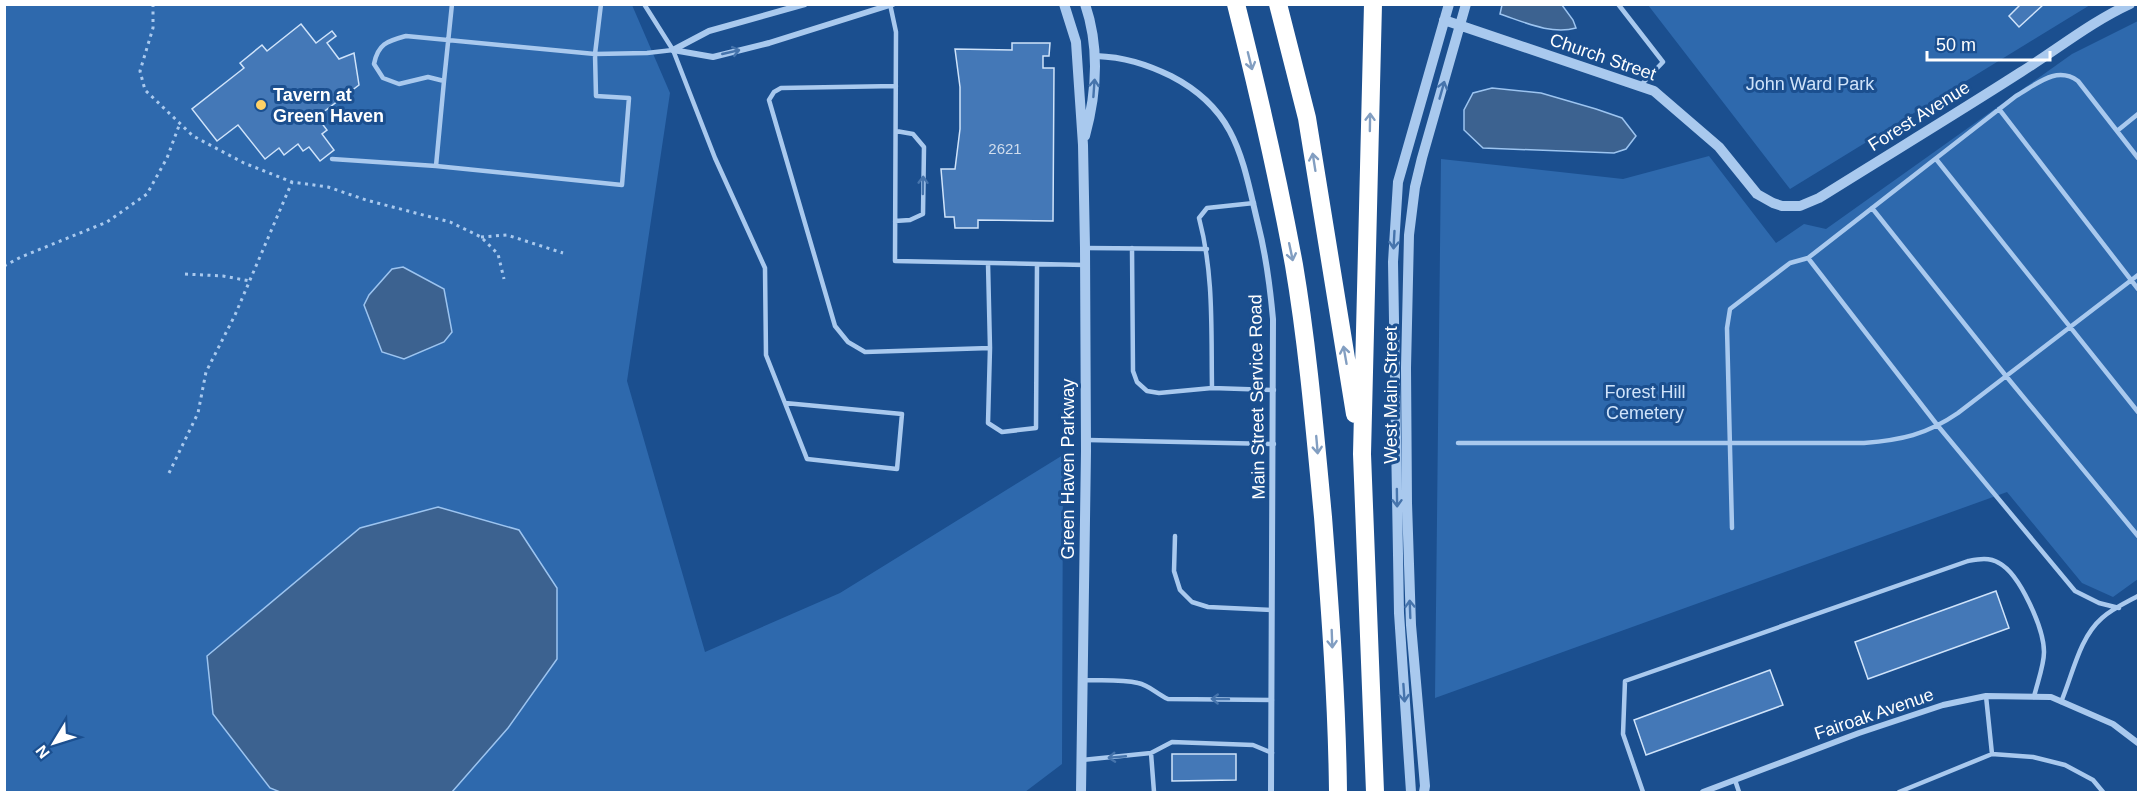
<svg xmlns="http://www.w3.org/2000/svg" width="2143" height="797" viewBox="0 0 2143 797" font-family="Arial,sans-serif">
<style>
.green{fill:#2e69ad}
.water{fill:#3c6290;stroke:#9cc4f0;stroke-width:1.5}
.building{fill:#4478b7;stroke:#cfe3fa;stroke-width:1.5}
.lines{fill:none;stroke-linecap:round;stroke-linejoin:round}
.path{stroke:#a9c9ee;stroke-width:3;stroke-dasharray:3 4.5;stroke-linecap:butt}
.service{stroke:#a9c9ee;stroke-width:4.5}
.minor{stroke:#a9c9ee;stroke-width:6}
.tertiary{stroke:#a9c9ee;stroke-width:10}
.motorway{stroke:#fff;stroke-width:18}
.oneway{stroke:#4674ac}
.oneway2{stroke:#829ec1}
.poi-dot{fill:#ffd166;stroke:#1b4f8f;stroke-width:2}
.labels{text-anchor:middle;stroke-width:6;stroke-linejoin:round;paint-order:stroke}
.number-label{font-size:15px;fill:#d0dded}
.street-label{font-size:18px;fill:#fff;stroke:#1b4f8f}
.park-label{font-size:18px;fill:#cfe3fa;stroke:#1b4f8f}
.poi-label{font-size:18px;font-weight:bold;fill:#fff;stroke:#1b4f8f;text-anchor:start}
</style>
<rect width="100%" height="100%" fill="#1b4f8f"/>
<path class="green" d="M5,5H632L670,93L627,381L705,652L840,593L1063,455L1062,764L1025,792H5Z
M1648,5H2090L1790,189Z
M2138,21V579L2113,597L2082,583L2007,492L1435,698L1441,159L1623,179L1709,156L1776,243L1804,224L1826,229L2072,54Z"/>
<path class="water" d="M1502,5H1562L1573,20L1576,28C1551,35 1524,22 1500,14Z
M1492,88L1541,93L1596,109L1622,118L1636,136L1626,149L1614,153L1483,148L1464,130V110L1473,93Z
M403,267L444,289L452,332L444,342L404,359L382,352L364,305L369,295L392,269Z
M438,507L519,530L557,588V659L508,728L452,792H280L270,788L213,714L207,656L360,528Z"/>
<path class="building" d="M2021,4L2043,5L2019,27L2009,16Z
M301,24L316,43L332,31L336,36L327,43L339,59L354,53L359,85L317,117L327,130L322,134L334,150L320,161L309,147L303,151L298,144L284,155L279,148L265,159L238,125L217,141L192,109L244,68L240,63L262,45L267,51Z
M1012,43H1050L1049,56H1043V68H1054L1053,221L978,220V228H955L954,217H945L941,169H955L960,129V87L955,49L1012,50Z
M1996,591L2009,628L1868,679L1855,642Z
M1770,670L1783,705L1646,755L1634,720Z
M1172,754H1236V780L1172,781Z"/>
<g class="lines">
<path class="path" d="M153,4V28L140,71L145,90L193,136L244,163L292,182L328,187L366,200L450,222L481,237L498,254L504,279
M481,237L507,235L563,253
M4,266L21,257L107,222L147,194L167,158L180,123
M185,274L223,276L250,281
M169,473L198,413L206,372L235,315L292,182"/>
<path class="service" d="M644,4L673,50L715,158L765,268L766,355L807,459L897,469L902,414L785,403
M890,4L896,32L895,261L1085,265
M1618,4L1663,62L1640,86
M444,81L452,4
M896,86L781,88L774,92L769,100L835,326L848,342L865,352L990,348L988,263
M1999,109L2138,289
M2117,131L2138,114
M332,159L436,166L444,81L428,77L399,84L383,78L374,64C378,43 388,41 406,36L595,54L647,53L673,50
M1936,159L2138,412
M436,166L622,185L629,98L596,96L595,54L601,4
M1872,208L2006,376L2138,536
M895,221L910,220L923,214L924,147L913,134L896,131
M1085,248L1207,249
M1132,248L1133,371L1137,382L1147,391L1159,393L1212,388L1274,390
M1808,258L1938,426L2075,591L2099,603L2119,608
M990,348L988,423L1002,432L1036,428L1037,264
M1212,388C1211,330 1214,274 1199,218L1207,208L1254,203
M1088,440L1274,444
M1458,443H1864C1901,440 1926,435 1958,413L2138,275
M1732,528L1727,328L1730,309L1790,263L1808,258L2016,96C2036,85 2056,65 2078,81L2138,158
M1175,536L1174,571L1180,590L1192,602L1208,607L1272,610
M1084,680C1101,681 1121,679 1138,683C1149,685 1157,694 1168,699L1272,700
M1986,696L1992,754
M2061,702C2073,674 2079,638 2102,618C2112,609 2127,602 2138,596
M1151,753L1154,792
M1082,760L1151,753L1172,742L1253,745L1272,753
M1735,780L1739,792
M1643,792L1623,734L1625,681L1968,561C1979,559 1989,557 1999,563C2020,574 2044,629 2044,652C2044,666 2037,683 2034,697
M1899,792L1992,754L2033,757L2065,765L2093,780L2103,792"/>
<path class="minor" d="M673,50L713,57L769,43L893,4
M673,50L709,31L805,4
M1096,56C1124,57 1146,64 1171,76C1237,110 1242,158 1258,224C1266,255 1270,286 1273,319L1271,792
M1703,792L1859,733L1943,705L1986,696L2051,697L2113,724L2138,743"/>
<path class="tertiary" d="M1064,4L1076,42L1083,145L1085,248L1086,451L1081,792
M1444,20L1654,91L1719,147L1757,194L1773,203L1782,206H1800L1819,198C1886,156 1954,115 2021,72C2058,49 2091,22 2130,4
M1085,136C1097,92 1100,48 1085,4
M1411,792L1399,613L1393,262L1398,182L1449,4
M1424,792L1425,786L1411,625L1407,503L1406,368L1409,235L1415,187L1422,158L1466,4"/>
<path class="motorway" d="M1236,4C1258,91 1278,178 1294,265C1308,348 1315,433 1323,517C1330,609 1337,700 1338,792
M1278,4L1307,118L1355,414
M1373,4L1362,454L1375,792"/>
</g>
<defs><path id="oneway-shaft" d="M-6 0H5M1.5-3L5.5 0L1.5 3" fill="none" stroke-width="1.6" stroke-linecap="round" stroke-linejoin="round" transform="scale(1.5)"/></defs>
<g class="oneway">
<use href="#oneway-shaft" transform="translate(731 52) rotate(-13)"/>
<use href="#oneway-shaft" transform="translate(1094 88) rotate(-86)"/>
<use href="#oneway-shaft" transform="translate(1442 90) rotate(-74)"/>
<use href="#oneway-shaft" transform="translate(923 185) rotate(-89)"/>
<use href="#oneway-shaft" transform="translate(1394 240) rotate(93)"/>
<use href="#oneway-shaft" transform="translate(1397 498) rotate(89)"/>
<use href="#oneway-shaft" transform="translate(1410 609) rotate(-92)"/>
<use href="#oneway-shaft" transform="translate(1404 693) rotate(86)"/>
<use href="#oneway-shaft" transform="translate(1220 699) rotate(-179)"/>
<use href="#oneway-shaft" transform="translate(1117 757) rotate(175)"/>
</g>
<g class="oneway2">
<use href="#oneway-shaft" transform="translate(1250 61) rotate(76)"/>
<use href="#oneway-shaft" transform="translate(1370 122) rotate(-89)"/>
<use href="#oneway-shaft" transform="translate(1314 162) rotate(-99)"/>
<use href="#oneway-shaft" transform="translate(1291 252) rotate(78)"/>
<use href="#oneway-shaft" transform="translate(1345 355) rotate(-100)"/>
<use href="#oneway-shaft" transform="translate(1317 445) rotate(85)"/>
<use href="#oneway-shaft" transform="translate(1332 639) rotate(88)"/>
</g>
<circle class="poi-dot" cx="261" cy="105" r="6"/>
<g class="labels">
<g class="number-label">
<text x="1005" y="154">2621</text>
</g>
<g class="street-label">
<text transform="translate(1603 57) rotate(19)" y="6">Church Street</text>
<text transform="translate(1919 116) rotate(-32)" y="6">Forest Avenue</text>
<text transform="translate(1391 395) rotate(-90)" y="6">West Main Street</text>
<text transform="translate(1257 397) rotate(-91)" y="6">Main Street Service Road</text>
<text transform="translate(1068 469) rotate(-90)" y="6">Green Haven Parkway</text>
<text transform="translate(1874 714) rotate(-19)" y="6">Fairoak Avenue</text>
</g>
<g class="park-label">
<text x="1810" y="90">John Ward Park</text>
<text x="1645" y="398">Forest Hill<tspan x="1645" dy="21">Cemetery</tspan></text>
</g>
<g class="poi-label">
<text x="273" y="101">Tavern at<tspan x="273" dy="21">Green Haven</tspan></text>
</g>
</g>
<rect width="2143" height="797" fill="none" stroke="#ffffff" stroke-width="12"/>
<g transform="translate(54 743) rotate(232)" stroke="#1b4f8f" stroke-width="4.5" paint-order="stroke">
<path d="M0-4.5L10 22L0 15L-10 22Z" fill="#ffffff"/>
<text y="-9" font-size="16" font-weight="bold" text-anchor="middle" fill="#ffffff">N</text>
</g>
<path d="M1927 51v9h123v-9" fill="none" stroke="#ffffff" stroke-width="3"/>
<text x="1936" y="51" font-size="18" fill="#ffffff" stroke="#1b4f8f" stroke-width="4.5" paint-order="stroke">50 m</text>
</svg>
